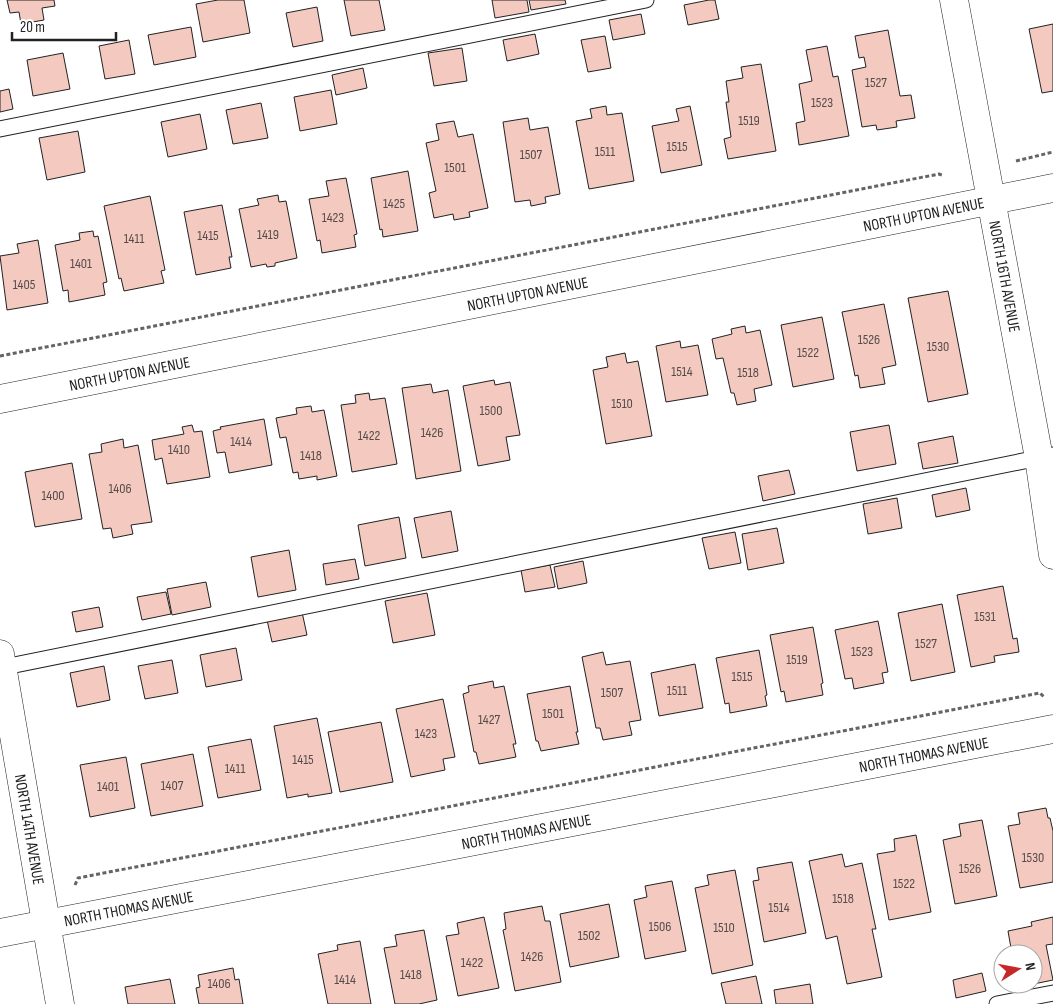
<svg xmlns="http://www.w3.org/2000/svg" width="1053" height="1004" viewBox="0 0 1053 1004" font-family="'Sofia Sans Condensed',sans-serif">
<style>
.building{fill:#f3c9c0;stroke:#222}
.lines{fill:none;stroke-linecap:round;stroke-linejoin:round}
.service-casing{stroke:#222;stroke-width:17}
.minor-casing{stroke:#222;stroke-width:29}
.path{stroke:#646464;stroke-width:3;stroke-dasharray:4 2.5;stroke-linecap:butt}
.service{stroke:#fff;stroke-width:15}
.minor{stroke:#fff;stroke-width:28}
.labels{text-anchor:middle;stroke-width:4;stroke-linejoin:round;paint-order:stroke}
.number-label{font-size:14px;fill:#564c4a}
.street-label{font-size:16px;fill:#222;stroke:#fff}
</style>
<rect width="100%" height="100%" fill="#fff"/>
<path class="building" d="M7,0H54L55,6L42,8L44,20L21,24L19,12L10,13Z
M218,0H244L250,33L203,42L196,4Z
M344,0H379L385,30L351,36Z
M492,0H527L529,12L495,18Z
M529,0H565L566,4L531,10Z
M709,0H715L719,19L688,25L684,5Z
M317,7L323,41L293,47L286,13Z
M641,14L645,34L613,40L609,20Z
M1053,24V91L1042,93L1029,29Z
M191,27L196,57L154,65L148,35Z
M888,30L900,96L911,95L915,118L896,121L897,127L877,130L876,125L862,127L852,70L866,67L864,57L859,58L855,36Z
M535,34L539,54L507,61L503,40Z
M605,36L611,68L588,72L581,40Z
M129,40L135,74L105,79L99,46Z
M827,46L833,77L838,76L849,136L799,145L796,123L805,121L799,84L812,81L806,50Z
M462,48L467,81L434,86L428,53Z
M63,53L70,89L33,96L27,60Z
M761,64L776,151L728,159L724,139L731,137L726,102H729L726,81L743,78L741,67Z
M363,68L367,88L336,95L332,75Z
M9,89L13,109L0,112V91Z
M331,90L337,124L300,131L294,97Z
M261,103L268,138L233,144L226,110Z
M606,106L607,115L622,113L634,181L589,189L576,121L592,118L590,109Z
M690,106L702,165L661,173L652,126L679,121L676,109Z
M200,114L207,149L168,157L161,122Z
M528,118L530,130L548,127L560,194L545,197L546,203L531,206L530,200L515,202L503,122Z
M454,121L458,137L473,134L488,208L469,212L470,217L454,220L453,214L434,218L429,193L436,191L426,143L439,140L436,124Z
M78,131L85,172L47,180L39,138Z
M408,171L418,231L383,237L382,229L380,230L371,178Z
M346,178L357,234L354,235L356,247L322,253L320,240L317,241L309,199L329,196L326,181Z
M278,195L279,202L286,201L297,258L275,263V266L267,267L266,264L251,267L239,209L259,205L257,199Z
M150,196L165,270L161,271L164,283L124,291L121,278L119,279L104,206Z
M222,205L232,257H229L231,268L196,275L184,212Z
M93,231L94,237L98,236L107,282L103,283L105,295L69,302L68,290L63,291L55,245L80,240L79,233Z
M38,240L48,303L7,310L0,256L19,253L17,244Z
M948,291L968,394L928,402L908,298Z
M884,304L896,365L882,368L885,384L860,388L858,375L855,376L842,312Z
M822,317L834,379L793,387L781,325Z
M745,326L746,333L760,330L772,385L754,389L756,401L737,405L734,393H731L723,358L716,359L712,339L732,334L731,329Z
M680,341L681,348L698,345L708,395L666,402L656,346Z
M625,353L627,363L638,361L652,436L606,444L593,370L608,367L606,357Z
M494,380L495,385L510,382L520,435L506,437L510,460L478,466L463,386Z
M431,384L433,393L448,390L461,471L416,479L402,388Z
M369,393L370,400L385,398L397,464L352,472L341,405L356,403L355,395Z
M311,406L312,412L324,410L337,476L317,480V476L299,479L298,472L293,473L286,437L280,438L276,418L297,414L296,408Z
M264,419L272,465L229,473L225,452L217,453L213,431L221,429L220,427Z
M192,425L194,432L202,431L210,477L167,484L162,458L155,460L152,440L184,434L182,427Z
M889,425L896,464L857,471L850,432Z
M953,436L958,463L923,469L918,443Z
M123,439L124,448L138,445L152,522L131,525L133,534L113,538L111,528L103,529L89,454L102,452L101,444Z
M72,463L82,519L35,527L25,472Z
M789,470L795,494L763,501L758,476Z
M966,488L970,510L936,517L932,495Z
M897,498L902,528L868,534L863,504Z
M451,511L458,551L422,558L414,518Z
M399,517L406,558L365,566L358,525Z
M777,528L784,563L748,570L742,534Z
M735,532L741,563L709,569L702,538Z
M289,550L296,590L258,597L251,557Z
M355,559L359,579L326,585L323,564Z
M583,561L587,583L558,589L554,567Z
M550,565L555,587L525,592L521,570Z
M206,582L211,607L172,615L167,589Z
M1003,586L1013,639L1017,638L1019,652L994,656L995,662L971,667L957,595Z
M166,592L171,614L142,620L137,597Z
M427,593L435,635L393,643L385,601Z
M942,604L955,672L911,681L898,613Z
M99,607L103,627L76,632L72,612Z
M302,612L307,635L272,642L267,620Z
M878,621L888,672L882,673L884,683L854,689L852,678L845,679L835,630Z
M813,627L823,683L821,684L823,695L786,702L784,691L781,692L770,635Z
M236,648L242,680L206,687L200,655Z
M759,650L767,695L765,696L767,706L730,713L729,703L725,704L716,658Z
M603,652L606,665L630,661L641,720L629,722L632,735L603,740L600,728H596L582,657Z
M172,660L178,693L145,699L138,666Z
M695,664L703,708L659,716L651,673Z
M104,666L110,700L77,707L70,673Z
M493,681L494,688L504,686L516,744H513L516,757L479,764L476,752H474L463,694L469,692L468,686Z
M570,686L578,732H576L579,744L541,751L538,741H536L527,694Z
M443,699L455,757L443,759L445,770L411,777L396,709Z
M317,718L332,793L308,797V794L287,798L274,726Z
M381,722L393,782L340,792L328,732Z
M251,739L261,790L218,798L208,747Z
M193,754L203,806L151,816L141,764Z
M126,757L135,808L90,817L80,765Z
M1046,808L1048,818H1050L1053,831V882L1020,888L1008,826L1020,824L1018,813Z
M982,820L997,896L955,904L943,840L961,836L959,824Z
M916,835L931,912L889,920L877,854L895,851L894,839Z
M842,854L845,867L862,863L876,929H872L882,977L847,984L837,936L826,939L809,861Z
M792,862L806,933L764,942L753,881L759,880L757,868Z
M735,870L753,965L712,974L695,888L709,885L707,875Z
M672,881L686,951L645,959L634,900L647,897L645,886Z
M609,904L619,957L570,967L560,914Z
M542,906L545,921H550L561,982L515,991L503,930L506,929L504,913Z
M484,917L499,988L458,996L446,936L459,934L457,923Z
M1053,917V944L1046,945L1053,980L1019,987L1018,984H1033V954H1012L1008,931L1032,926L1031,922Z
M424,930L437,1000L419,1004H395L384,948L397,946L395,935Z
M360,941L371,1004H328L318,954L338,950L337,945Z
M233,968L235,980L239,979L243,1004H199L196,988L200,987L198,975Z
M982,973L986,991L956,998L953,980Z
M756,976L762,1004H726L721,983Z
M170,979L175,1004H128L125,987Z
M810,984L813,1004H776L774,990Z"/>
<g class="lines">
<g class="service-casing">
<path id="service" d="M0,129L646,0
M0,668L1053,455
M997,1004L1053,993"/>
</g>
<g class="minor-casing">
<g id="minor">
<path id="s1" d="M954,0L1039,458L1053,555"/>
<path id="s2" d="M0,399L1053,188"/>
<path id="s3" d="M0,654L60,1004"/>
<path id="s4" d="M0,933L1053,729"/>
</g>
</g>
<path class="path" d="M1016,161L1053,152
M0,356L939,174L944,176
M75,885L78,878L1040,693L1045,698"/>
<use href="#service" class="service"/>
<use href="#minor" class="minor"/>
</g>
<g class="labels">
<g class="number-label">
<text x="876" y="87">1527</text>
<text x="822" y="107">1523</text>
<text x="749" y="125">1519</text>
<text x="677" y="151">1515</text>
<text x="605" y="156">1511</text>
<text x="531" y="159">1507</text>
<text x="455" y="172">1501</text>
<text x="394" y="208">1425</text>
<text x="333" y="222">1423</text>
<text x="268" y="239">1419</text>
<text x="208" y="240">1415</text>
<text x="134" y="243">1411</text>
<text x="81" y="268">1401</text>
<text x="24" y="289">1405</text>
<text x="869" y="344">1526</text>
<text x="938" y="351">1530</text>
<text x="808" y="357">1522</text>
<text x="682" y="376">1514</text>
<text x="748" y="377">1518</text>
<text x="622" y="408">1510</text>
<text x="491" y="415">1500</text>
<text x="432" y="437">1426</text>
<text x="369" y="440">1422</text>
<text x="241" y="446">1414</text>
<text x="179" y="454">1410</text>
<text x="311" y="460">1418</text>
<text x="120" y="493">1406</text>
<text x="53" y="500">1400</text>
<text x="985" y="621">1531</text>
<text x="926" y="648">1527</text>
<text x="862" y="656">1523</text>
<text x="797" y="664">1519</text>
<text x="742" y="681">1515</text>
<text x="677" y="695">1511</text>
<text x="612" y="697">1507</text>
<text x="553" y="718">1501</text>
<text x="489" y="724">1427</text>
<text x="426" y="738">1423</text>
<text x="303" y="764">1415</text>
<text x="235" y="773">1411</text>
<text x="172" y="790">1407</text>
<text x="108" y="791">1401</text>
<text x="1033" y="862">1530</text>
<text x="970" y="873">1526</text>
<text x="904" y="888">1522</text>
<text x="843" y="903">1518</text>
<text x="779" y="912">1514</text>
<text x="660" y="931">1506</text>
<text x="724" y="932">1510</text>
<text x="589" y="940">1502</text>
<text x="532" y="961">1426</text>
<text x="472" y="967">1422</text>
<text x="411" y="979">1418</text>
<text x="345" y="984">1414</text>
<text x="219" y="988">1406</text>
</g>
<g class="street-label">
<text dy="6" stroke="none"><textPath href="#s2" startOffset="942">NORTH UPTON AVENUE</textPath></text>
<text dy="6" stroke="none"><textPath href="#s1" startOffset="281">NORTH 16TH AVENUE</textPath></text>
<text dy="6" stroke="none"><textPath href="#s2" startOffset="538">NORTH UPTON AVENUE</textPath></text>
<text dy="6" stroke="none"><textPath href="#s2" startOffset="132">NORTH UPTON AVENUE</textPath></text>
<text dy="6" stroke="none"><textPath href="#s4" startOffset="941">NORTH THOMAS AVENUE</textPath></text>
<text dy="6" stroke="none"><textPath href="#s3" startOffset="178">NORTH 14TH AVENUE</textPath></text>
<text dy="6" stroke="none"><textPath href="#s4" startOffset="536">NORTH THOMAS AVENUE</textPath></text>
<text dy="6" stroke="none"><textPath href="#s4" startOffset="131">NORTH THOMAS AVENUE</textPath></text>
</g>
</g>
<g transform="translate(1018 969) rotate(79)"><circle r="24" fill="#ffffff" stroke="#a7a7a7"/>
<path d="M0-4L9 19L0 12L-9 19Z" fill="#c62828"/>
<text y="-8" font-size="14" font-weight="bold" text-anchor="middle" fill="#222222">N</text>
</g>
<path d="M12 32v8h104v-8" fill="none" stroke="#222222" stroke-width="2.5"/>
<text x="20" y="32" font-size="15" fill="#222222" stroke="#ffffff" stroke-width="4" paint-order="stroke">20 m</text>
</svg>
